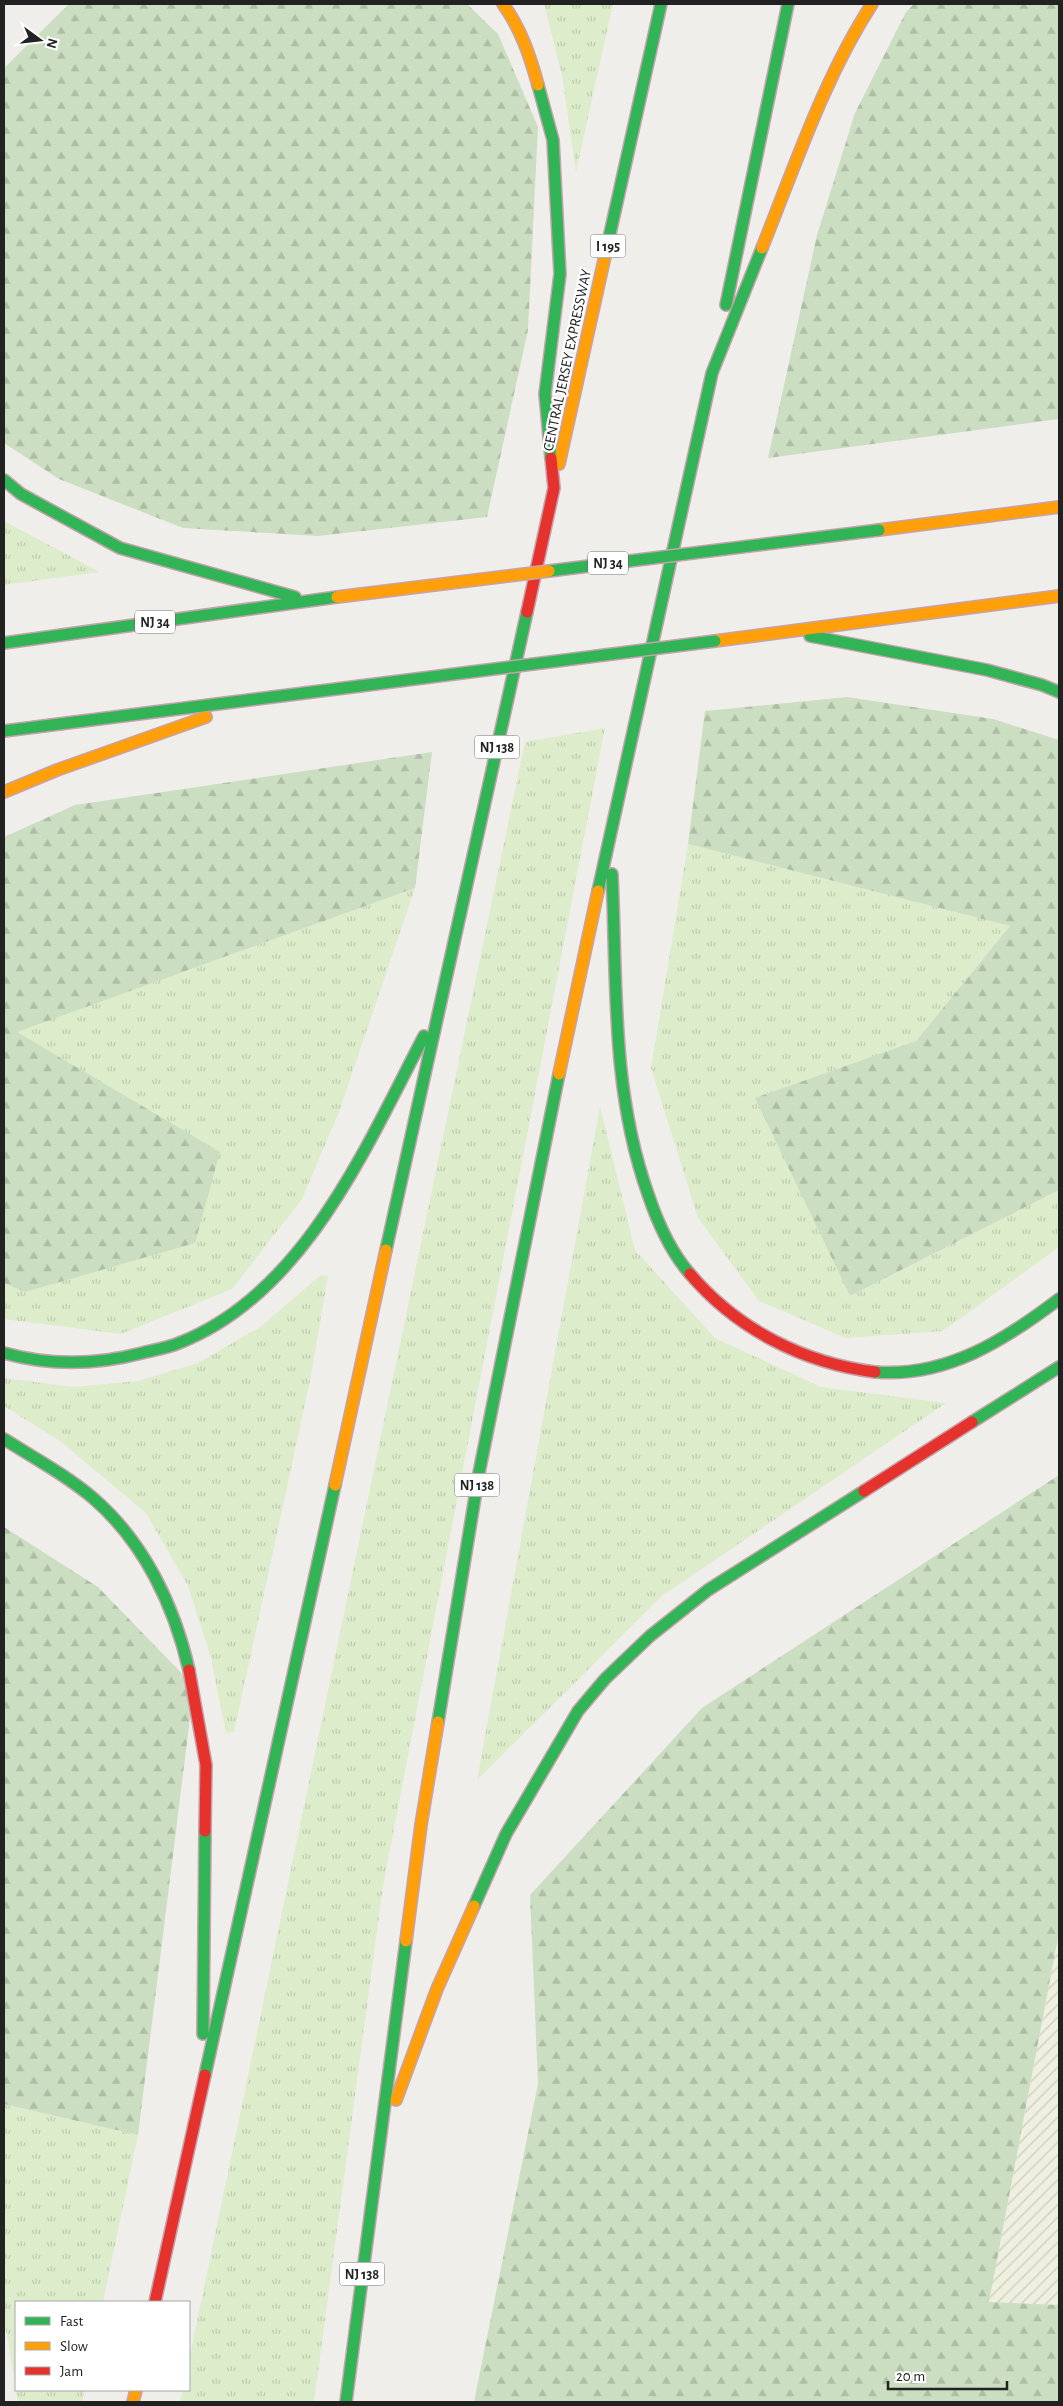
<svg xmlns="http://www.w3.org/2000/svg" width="1063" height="2406" viewBox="0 0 1063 2406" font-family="'Alegreya Sans',sans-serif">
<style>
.farmland{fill:url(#farmland-furrows)}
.grass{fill:url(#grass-tufts)}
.forest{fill:url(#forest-firs)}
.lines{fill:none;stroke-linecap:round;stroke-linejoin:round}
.fast-casing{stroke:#c5a2ac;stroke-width:14}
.slow-casing{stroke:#c5a2ac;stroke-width:14}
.jam-casing{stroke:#c5a2ac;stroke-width:14}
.fast{stroke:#30b455;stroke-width:11}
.slow{stroke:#ff9f0a;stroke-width:11}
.jam{stroke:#e5322d;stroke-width:11}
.fast-bridge-casing{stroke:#c5a2ac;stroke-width:14;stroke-linecap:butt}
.slow-bridge-casing{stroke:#c5a2ac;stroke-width:14;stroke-linecap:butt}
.fast-bridge{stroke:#30b455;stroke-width:11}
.slow-bridge{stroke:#ff9f0a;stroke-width:11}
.labels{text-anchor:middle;stroke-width:4.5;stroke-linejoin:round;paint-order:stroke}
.shield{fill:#fff;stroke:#646464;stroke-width:1}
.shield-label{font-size:14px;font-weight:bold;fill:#222}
.street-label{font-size:15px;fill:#222;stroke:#fff}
</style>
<defs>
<pattern id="farmland-furrows" width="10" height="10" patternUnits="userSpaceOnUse" patternTransform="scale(1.25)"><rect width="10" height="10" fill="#efefdf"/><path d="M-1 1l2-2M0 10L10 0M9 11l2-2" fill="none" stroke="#cdcdbf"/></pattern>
<pattern id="grass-tufts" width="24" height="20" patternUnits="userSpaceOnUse" patternTransform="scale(1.25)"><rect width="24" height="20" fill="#ddeccb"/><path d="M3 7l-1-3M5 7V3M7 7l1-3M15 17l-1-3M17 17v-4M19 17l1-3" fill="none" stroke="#bdcaae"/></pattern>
<pattern id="forest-firs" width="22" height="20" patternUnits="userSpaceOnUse" patternTransform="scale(1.25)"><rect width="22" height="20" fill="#cbdec1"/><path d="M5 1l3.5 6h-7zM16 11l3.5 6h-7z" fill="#aebea6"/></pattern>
</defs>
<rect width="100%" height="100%" fill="#f0eeeb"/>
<path class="farmland" d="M1059,1932V2305L989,2303Z"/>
<path class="grass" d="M544,4H613L576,172L562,75Z
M4,521L100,572L4,585Z
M605,728L383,1886L314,2402H180L183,2390H189V2360L525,742Z
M688,844L1010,926L916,1041L756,1098L850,1296L1059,1190V1247L943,1331L846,1338L759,1301L698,1218L651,1068Z
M415,888L339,1112L302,1199L232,1289L121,1334L4,1319V1283L26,1292L16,1032Z
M600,1106L635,1250L715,1338L821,1387L946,1403L662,1596L477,1780Z
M321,1275L328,1276L310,1381L234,1732L226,1733L211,1658L188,1586L146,1513L60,1441L4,1406V1378L73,1387L138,1381L198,1363L260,1327Z
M4,2104L138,2135L103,2302H16V2390H85L82,2402H18L7,2334L4,2326Z"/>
<path class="forest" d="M69,4H467L498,34L538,127L528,330L487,517L318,536L183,528L59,479L4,443V68Z
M914,4H1059V419L768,458L817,235L855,113L906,12Z
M847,697L993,719L1059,740V1190L850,1296L755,1098L916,1041L1010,926L688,844L705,711Z
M432,752L415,888L17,1032L220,1152L195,1243L25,1292L4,1283V837L75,805Z
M1059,1475V1932L989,2302L1059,2305V2402H474L538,2084L530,1895L702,1708Z
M4,1527L98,1587L194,1686L138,2135L4,2104Z"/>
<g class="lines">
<g class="fast-casing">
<path id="fast" d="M538,85L553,140L560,274L545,394L551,458
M605,256L661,4
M726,305L788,4
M4,480L21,494L120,548L295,597
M810,636L987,670L1042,685L1059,692
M4,643L337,597
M4,731L360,686
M612,874C617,983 611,1090 648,1194C658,1224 670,1251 690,1274
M598,891L712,373L762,248
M386,1250L527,612
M4,1353C50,1366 96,1365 142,1353C154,1350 167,1348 179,1343C304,1294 366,1147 424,1036
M875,1372C946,1378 1005,1340 1059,1299
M972,1422L1059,1367
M4,1439C34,1458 66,1475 93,1498C144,1542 174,1605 189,1670
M438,1722L479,1473L559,1074
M474,1906L506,1834L578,1711L605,1679L650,1636L708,1590L864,1491
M203,2034L205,1831
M205,2075L335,1485
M346,2402L406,1941"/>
</g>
<g class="slow-casing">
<path id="slow" d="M503,4C521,29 530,56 538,85
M762,248C795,166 824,78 872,4
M559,464L605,256
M879,530L1059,507
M715,641L1059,596
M4,792L57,770L206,717
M559,1074L598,891
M335,1485L386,1250
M406,1941L421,1825L438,1722
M396,2100L437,1989L474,1906
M133,2402L136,2390"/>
</g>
<g class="jam-casing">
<path id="jam" d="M527,612L554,488L551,458
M690,1274C737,1329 803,1363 875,1372
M864,1491L972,1422
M189,1670L206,1765L205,1831
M155,2302L205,2075"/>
</g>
<use href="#fast" class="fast"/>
<use href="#slow" class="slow"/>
<use href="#jam" class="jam"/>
<g class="fast-bridge-casing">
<path id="fast-bridge" d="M549,571L879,530
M360,686L715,641"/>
</g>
<g class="slow-bridge-casing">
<path id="slow-bridge" d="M337,597L549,571"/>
</g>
<use href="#fast-bridge" class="fast-bridge"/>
<use href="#slow-bridge" class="slow-bridge"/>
</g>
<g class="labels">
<g class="shield">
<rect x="590.5" y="234.5" width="35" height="23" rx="4"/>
<rect x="588" y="551.5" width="40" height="23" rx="4"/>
<rect x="135" y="610.5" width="40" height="23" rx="4"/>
<rect x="474.5" y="735.5" width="45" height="23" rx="4"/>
<rect x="454.5" y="1473.5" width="45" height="23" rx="4"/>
<rect x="339.5" y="2262.5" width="45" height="23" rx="4"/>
</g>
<g class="shield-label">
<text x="608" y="251">I 195</text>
<text x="608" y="568">NJ 34</text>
<text x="155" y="627">NJ 34</text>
<text x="497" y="752">NJ 138</text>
<text x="477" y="1490">NJ 138</text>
<text x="362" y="2279">NJ 138</text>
</g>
<g class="street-label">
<text transform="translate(567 360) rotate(-78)" y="5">CENTRAL JERSEY EXPRESSWAY</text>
</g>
</g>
<rect width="1063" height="2406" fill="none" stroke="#222222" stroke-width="10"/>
<rect x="15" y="2301" width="175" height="90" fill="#ffffff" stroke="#a7a7a7"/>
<rect x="25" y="2317" width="25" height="8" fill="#30b455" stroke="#a7a7a7"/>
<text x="60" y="2326" font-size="15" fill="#222222">Fast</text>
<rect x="25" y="2342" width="25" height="8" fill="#ff9f0a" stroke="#a7a7a7"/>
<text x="60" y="2351" font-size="15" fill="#222222">Slow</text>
<rect x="25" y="2367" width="25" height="8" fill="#e5322d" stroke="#a7a7a7"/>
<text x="60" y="2376" font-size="15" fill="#222222">Jam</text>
<g transform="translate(40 40) rotate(105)" stroke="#ffffff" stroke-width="4" paint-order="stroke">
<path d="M0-4L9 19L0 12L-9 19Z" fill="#222222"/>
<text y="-8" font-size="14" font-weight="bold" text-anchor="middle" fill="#222222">N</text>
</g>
<path d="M888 2381v8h119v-8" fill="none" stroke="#222222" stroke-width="2.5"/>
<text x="896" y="2381" font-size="15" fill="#222222" stroke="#ffffff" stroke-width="4" paint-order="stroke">20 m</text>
</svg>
